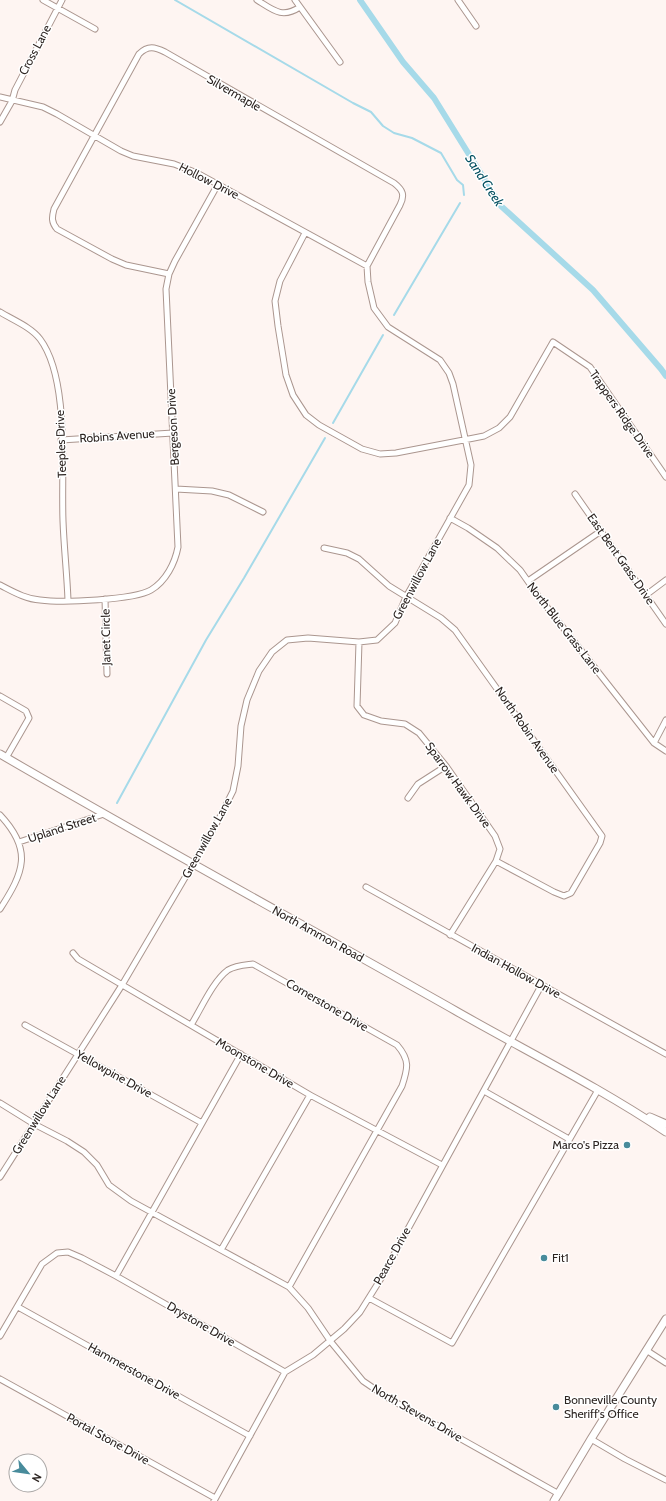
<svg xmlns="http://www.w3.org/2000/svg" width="666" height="1501" viewBox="0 0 666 1501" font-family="Cabin,sans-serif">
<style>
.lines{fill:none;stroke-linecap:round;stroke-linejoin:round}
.stream{stroke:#a6dae9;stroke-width:2}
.canal{stroke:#a6dae9;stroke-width:6}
.minor-casing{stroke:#ab968f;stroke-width:7}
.secondary-casing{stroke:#ab968f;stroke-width:9}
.minor{stroke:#fff;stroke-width:5}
.secondary{stroke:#fff;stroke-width:7}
.poi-dot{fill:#488b9b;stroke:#fff;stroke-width:1.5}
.labels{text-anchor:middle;stroke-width:3;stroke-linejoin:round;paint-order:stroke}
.street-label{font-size:12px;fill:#2d2522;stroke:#fff}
.poi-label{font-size:12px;fill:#2d2522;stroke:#fff;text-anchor:start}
.water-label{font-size:13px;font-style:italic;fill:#035060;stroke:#fff}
</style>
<rect width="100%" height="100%" fill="#fef5f2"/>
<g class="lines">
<path class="stream" d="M175,0L353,103L371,112L383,126L394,133L412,138L441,153L457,180L463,185L464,195
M394,315L460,203
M333,423L383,335
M117,803L206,640L244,578L325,438"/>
<path class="canal" d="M360,0L403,62L434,98L501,206L593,290L661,369L666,376"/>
<g class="minor-casing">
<path id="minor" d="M43,0L95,29
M257,0C273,10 282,19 300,7
M295,0L340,62
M458,0L476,26
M0,97L43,107L57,114L121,151L133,156L174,164L197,173L367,266
M0,122L12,101L15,90L62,0
M305,233L280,281L275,301L278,326L286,375L293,395L306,415L319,425L362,449L380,454L396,453L474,438L484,436L499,428L510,417L553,342L590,367L666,477
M0,312C13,320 31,327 40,339C70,379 61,472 63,521C64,548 67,574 68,600
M61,440L173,433
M176,489L212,491L229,495L263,512
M575,494L666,624
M450,518L468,528L497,548L520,570L539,597L654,743L666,751
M324,548L347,553L359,559L389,586L441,618L455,630L602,836L600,843L571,893L564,896L554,892L496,861
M528,581L601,531
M0,585C12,591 25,599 40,600C62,603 134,600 151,590C166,581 175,563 178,547L166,289L169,274L175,261L218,184
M646,595L666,580
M105,599L107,674
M359,642L357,706L364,715L381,721L405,724L419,733L446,766L495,836L500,849L496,861L450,935
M0,696L26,711L29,718L6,758
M654,743L666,720
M408,798L418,784L446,766
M0,815C33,850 24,872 0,909
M19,842L104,814
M366,887L666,1054
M73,953L78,959L310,1095L442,1165
M25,1025L202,1123
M191,1025C201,1009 213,981 228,970C236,965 244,965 253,964L397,1045C410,1060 408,1068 402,1086L289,1287
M484,1091L569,1139
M0,1103L34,1124L67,1141L84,1152L97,1165L109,1185L131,1201L289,1287L308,1308L331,1342L363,1381L388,1398L559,1494
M0,1177L122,985L193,864L220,817L233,791L238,766L241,726L247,700L259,671L272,652L287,640L308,638L359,642L377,640L395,623L406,597L469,485L471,465L453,384L449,373L440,360L388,327L374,308L368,282L367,266L400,205C405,195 403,190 394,183L165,52C155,47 148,45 139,54L54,209C52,217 51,222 57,229L112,259L126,265L169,274
M221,1250L310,1095
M116,1276L241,1054
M369,1298L452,1343L598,1090
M18,1307L250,1436
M0,1336L42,1264L57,1253L68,1252L82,1258L116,1276L285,1372
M646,1350L666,1363
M0,1379L215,1498
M591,1439L625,1459L666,1480
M214,1501L285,1372L313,1355L344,1329L360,1312L380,1280L541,986"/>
</g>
<g class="secondary-casing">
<path id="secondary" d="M0,754C151,842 304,925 456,1011C526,1051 599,1087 666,1132
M650,1117L666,1124
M554,1501L591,1439L666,1319"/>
</g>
<use href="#minor" class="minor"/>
<use href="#secondary" class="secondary"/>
</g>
<g class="poi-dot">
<circle cx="627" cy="1145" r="4"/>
<circle cx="544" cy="1258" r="4"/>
<circle cx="556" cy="1407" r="4"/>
</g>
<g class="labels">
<g class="street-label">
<text transform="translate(35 50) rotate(-62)" y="4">Cross Lane</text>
<text transform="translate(234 93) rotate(30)" y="4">Silvermaple</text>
<text transform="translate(209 181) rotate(27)" y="4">Hollow Drive</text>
<text transform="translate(622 414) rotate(55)" y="4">Trappers Ridge Drive</text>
<text transform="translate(173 427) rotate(-93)" y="4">Bergeson Drive</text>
<text transform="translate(117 436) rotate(-4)" y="4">Robins Avenue</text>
<text transform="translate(61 444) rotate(-92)" y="4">Teeples Drive</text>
<text transform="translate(621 559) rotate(55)" y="4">East Bent Grass Drive</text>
<text transform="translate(417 579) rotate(-62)" y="4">Greenwillow Lane</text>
<text transform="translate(564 628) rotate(52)" y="4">North Blue Grass Lane</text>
<text transform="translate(106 637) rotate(-91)" y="4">Janet Circle</text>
<text transform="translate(527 730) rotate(55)" y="4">North Robin Avenue</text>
<text transform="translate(458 785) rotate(54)" y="4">Sparrow Hawk Drive</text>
<text transform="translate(62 828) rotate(-18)" y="4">Upland Street</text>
<text transform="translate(207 838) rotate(-61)" y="4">Greenwillow Lane</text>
<text transform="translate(318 934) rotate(29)" y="4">North Ammon Road</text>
<text transform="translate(516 971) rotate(29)" y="4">Indian Hollow Drive</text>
<text transform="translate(327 1005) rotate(30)" y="4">Cornerstone Drive</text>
<text transform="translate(255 1063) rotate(30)" y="4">Moonstone Drive</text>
<text transform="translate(114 1074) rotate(29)" y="4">Yellowpine Drive</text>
<text transform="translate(39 1115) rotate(-58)" y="4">Greenwillow Lane</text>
<text transform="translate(392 1256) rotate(-61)" y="4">Pearce Drive</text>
<text transform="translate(201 1324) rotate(30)" y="4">Drystone Drive</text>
<text transform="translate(134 1371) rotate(29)" y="4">Hammerstone Drive</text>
<text transform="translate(417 1413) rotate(30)" y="4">North Stevens Drive</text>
<text transform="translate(108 1439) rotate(29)" y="4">Portal Stone Drive</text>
</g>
<g class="poi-label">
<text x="619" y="1149" text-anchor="end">Marco's Pizza</text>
<text x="552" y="1262">Fit1</text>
<text x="564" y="1404">Bonneville County<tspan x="564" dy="14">Sheriff's Office</tspan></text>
</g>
<g class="water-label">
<text transform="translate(485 180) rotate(57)" y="5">Sand Creek</text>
</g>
</g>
<g transform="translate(28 1473) rotate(119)"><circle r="19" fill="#ffffff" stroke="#aba8a7"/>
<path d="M0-3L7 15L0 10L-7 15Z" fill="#488b9b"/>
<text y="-6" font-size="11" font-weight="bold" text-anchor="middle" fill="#2d2522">N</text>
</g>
</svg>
